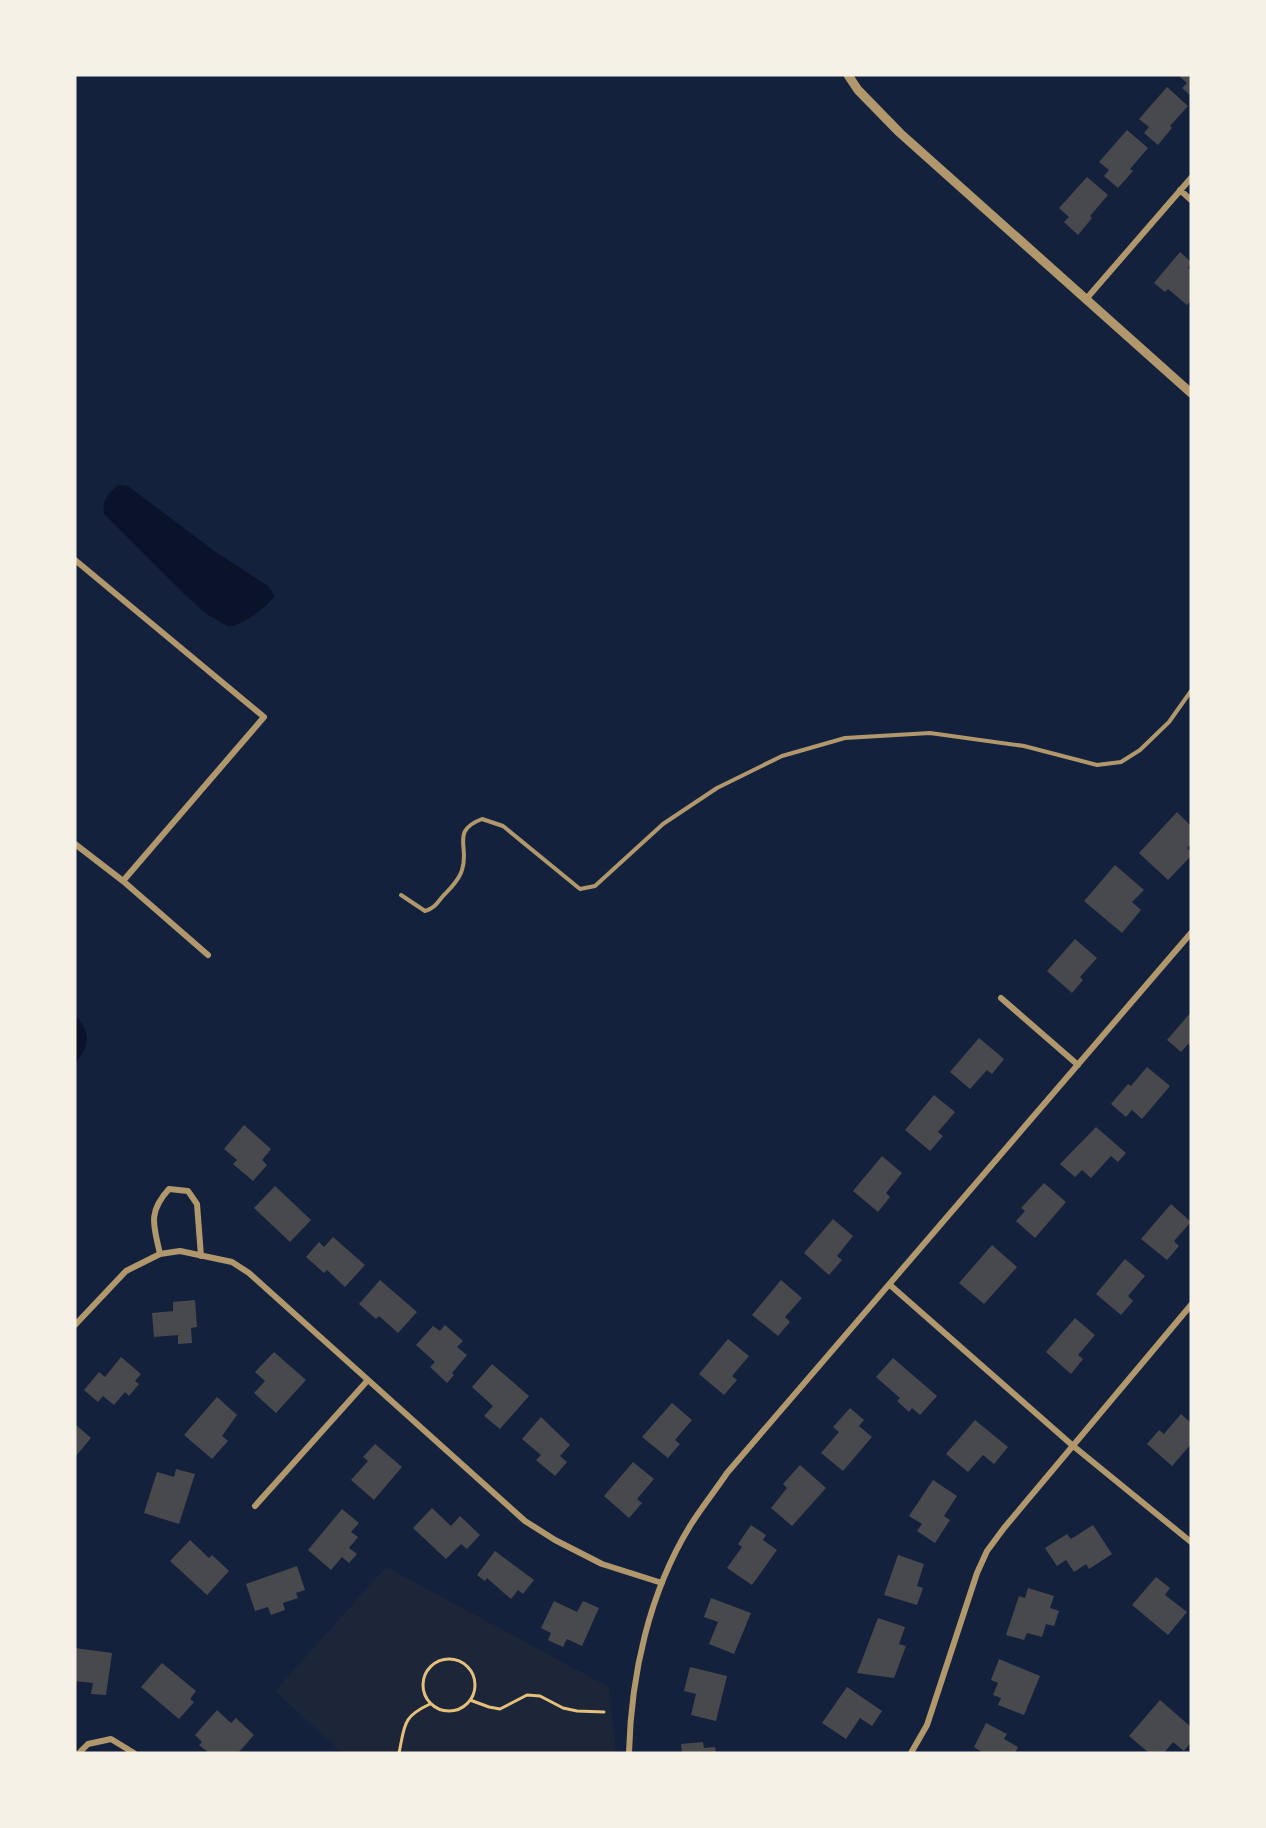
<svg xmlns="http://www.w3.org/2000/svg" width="1266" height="1828" viewBox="0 0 1266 1828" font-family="Roboto,sans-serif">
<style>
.green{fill:#1d2539}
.water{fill:#0b132b}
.building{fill:#48494c}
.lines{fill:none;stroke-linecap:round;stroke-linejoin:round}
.path{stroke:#e5c07b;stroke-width:3}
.service{stroke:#b1986c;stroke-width:4}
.minor{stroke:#b1986c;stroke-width:6}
.tertiary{stroke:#b1986c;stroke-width:9}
</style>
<rect width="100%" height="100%" fill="#14213d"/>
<path class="green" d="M386,1567L609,1687L616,1753H342L275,1691Z"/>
<path class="water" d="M119,485L128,486L213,550L268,586L275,596C263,610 247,622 229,627L205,613L181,591L104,514C102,501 108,492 119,485Z
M75,1015C92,1033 90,1045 75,1064Z"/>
<path class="building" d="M1178,75H1191V96L1182,88L1187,83Z
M1167,87L1188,106L1170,126L1172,128L1158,145L1144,133L1149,127L1139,119Z
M1127,130L1148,148L1130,169L1133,171L1118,188L1104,176L1109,170L1099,162Z
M1087,177L1108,195L1090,216L1092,218L1078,235L1064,222L1069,217L1059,208Z
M1180,252L1191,262L1188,268L1191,270V301L1187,305L1168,289L1165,292L1154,283Z
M1177,812L1191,826V844L1187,848L1191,852V856L1168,880L1139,853Z
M1115,865L1144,890L1132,902L1141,910L1122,933L1084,901Z
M1075,939L1097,958L1080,977L1083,980L1072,993L1047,971Z
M1191,1012V1047L1188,1044L1181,1052L1167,1040Z
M979,1038L1004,1059L992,1074L987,1070L970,1089L950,1072Z
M1147,1067L1170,1086L1142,1119L1132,1110L1126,1117L1111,1104L1128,1084L1131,1086Z
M934,1095L955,1112L938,1132L943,1136L930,1151L905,1130Z
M244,1125L271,1149L262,1160L267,1165L253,1181L233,1164L237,1160L224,1149Z
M1096,1127L1126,1153L1118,1162L1111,1156L1091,1178L1082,1170L1075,1177L1060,1164Z
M882,1156L902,1173L886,1193L890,1197L878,1212L853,1191Z
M1044,1183L1066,1202L1035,1238L1016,1221L1025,1211L1021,1208Z
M275,1186L311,1220L290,1242L254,1208Z
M1171,1204L1191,1222L1174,1241L1179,1246L1167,1260L1141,1239Z
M833,1219L853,1236L837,1256L842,1260L829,1275L804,1253Z
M333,1237L365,1265L345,1287L327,1270L324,1273L306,1257L319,1242L324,1247Z
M992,1245L1017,1267L984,1304L959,1283Z
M1125,1259L1145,1276L1128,1296L1133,1301L1121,1315L1096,1294Z
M380,1280L417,1312L398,1333L379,1316L376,1319L359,1304Z
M781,1280L802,1298L785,1317L790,1322L778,1336L752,1315Z
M195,1300L197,1327L191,1328L192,1343L178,1344V1335L154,1337L152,1313L173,1311V1302Z
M1075,1318L1095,1335L1078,1355L1083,1359L1071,1374L1046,1352Z
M445,1325L463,1341L457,1347L467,1355L452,1373L454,1375L447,1383L430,1367L435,1362L416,1345L433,1326L440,1331Z
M728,1339L749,1356L732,1376L737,1380L724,1395L699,1374Z
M274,1352L306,1380L276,1413L254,1393L265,1381L255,1372Z
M121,1357L141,1374L135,1381L139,1384L129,1396L125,1392L114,1405L103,1396L98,1402L84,1390L99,1372L105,1377Z
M893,1358L937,1396L920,1415L912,1408L909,1412L897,1401L900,1398L876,1377Z
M492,1364L529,1396L500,1429L484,1416L493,1406L472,1387Z
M217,1397L237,1415L222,1436L228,1441L212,1459L184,1435Z
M672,1403L692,1420L675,1440L680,1444L668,1458L642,1437Z
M850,1408L864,1420L859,1426L872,1437L843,1471L821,1453L839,1432L833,1427Z
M1181,1414L1191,1423V1444L1172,1466L1147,1444L1159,1430L1164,1434Z
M541,1417L570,1445L560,1456L567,1462L555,1476L536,1460L541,1455L522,1439Z
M975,1420L1008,1447L994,1464L983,1455L968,1472L946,1454Z
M75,1424L91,1438L75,1457Z
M375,1444L402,1467L374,1500L351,1480L368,1461L363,1457Z
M633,1462L654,1479L637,1499L642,1503L629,1518L604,1496Z
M800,1465L826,1488L792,1526L771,1508L787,1488L783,1484Z
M176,1469L195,1474L179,1524L144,1513L157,1472L174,1477Z
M933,1480L957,1496L944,1516L950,1520L935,1543L917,1531L922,1524L909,1516Z
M432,1508L451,1526L460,1516L480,1535L467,1549L461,1544L446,1559L413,1528Z
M342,1509L359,1523L351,1532L358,1537L349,1548L357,1554L349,1563L342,1557L331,1570L308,1550Z
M751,1525L766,1535L763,1540L777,1550L752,1585L727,1568L742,1547L738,1544Z
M1093,1525L1112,1554L1089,1569L1086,1564L1074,1572L1066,1560L1057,1566L1045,1548L1067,1534L1071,1539Z
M190,1540L209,1558L212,1555L229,1571L207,1595L170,1561Z
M495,1551L534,1580L523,1594L518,1590L511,1599L487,1578L485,1581L477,1575Z
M898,1555L924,1564L917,1586L923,1588L917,1605L884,1595Z
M297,1566L305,1590L296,1593L298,1598L283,1603L285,1610L271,1615L268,1607L255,1611L246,1584Z
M1156,1577L1170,1588L1165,1595L1187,1612L1168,1635L1132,1605Z
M1028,1588L1054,1596L1050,1608L1059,1611L1054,1626L1046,1624L1042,1637L1027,1633L1024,1640L1006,1635L1019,1596L1025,1598Z
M711,1598L751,1613L734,1654L709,1644L718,1622L704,1617Z
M554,1601L577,1612L583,1601L599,1608L582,1646L567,1639L563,1647L548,1640L551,1633L541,1628Z
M878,1618L905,1627L899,1644L906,1646L894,1678L857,1673Z
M75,1648L112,1653L106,1695L91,1694L93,1683L75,1681Z
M999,1659L1040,1676L1024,1715L998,1705L1001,1698L993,1695L998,1683L991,1680Z
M162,1663L196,1691L190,1699L194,1702L179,1719L141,1687Z
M690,1667L727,1676L716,1721L691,1715L696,1694L684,1691Z
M847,1687L882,1711L872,1726L860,1718L846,1739L822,1723Z
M1160,1700L1191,1727V1742L1184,1751L1173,1742L1164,1753H1149L1129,1736Z
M217,1710L231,1723L236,1718L254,1735L238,1753H209L199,1745L202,1742L195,1735Z
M986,1723L1007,1734L1004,1739L1018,1747L1015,1753H983L974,1747Z
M703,1742L704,1748L715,1747L716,1753H682L681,1744Z"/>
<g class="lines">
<path class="path" d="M423 1685a26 26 0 1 1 52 0a26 26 0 1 1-52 0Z
M470,1700L489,1707L500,1709L527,1695L540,1696L563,1708L577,1711L604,1712
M399,1753C405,1725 402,1717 430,1704"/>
<path class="service" d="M401,895L425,911C434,909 438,902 443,896C450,889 459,880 462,870C470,847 450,831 482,819L503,826L580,889L595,886L663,824L717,788L782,756L845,738L930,733L1024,746L1097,765L1121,762L1140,750L1169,722L1191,691"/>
<path class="minor" d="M1180,190L1191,200
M1087,298L1191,178
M75,560L264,717L123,881
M75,844L123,881L208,955
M1001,998L1078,1065
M160,1254C154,1226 147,1213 169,1189L188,1191L197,1204L201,1256
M890,1285L1072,1445L1191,1542
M75,1325L126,1271L160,1254L180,1251L232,1262L249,1273L525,1521L555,1540L602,1564L662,1583
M255,1506L368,1380
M79,1753L88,1744L111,1739L134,1753
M629,1753C631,1675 649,1593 690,1526C701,1508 715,1491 727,1473L1191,933
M911,1753L927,1725L977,1573L987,1551L1004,1528L1191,1305"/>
<path class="tertiary" d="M848,75L858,90L900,133L1191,393"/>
</g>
<rect width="1266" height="1828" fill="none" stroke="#f6f1e7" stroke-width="153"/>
</svg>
